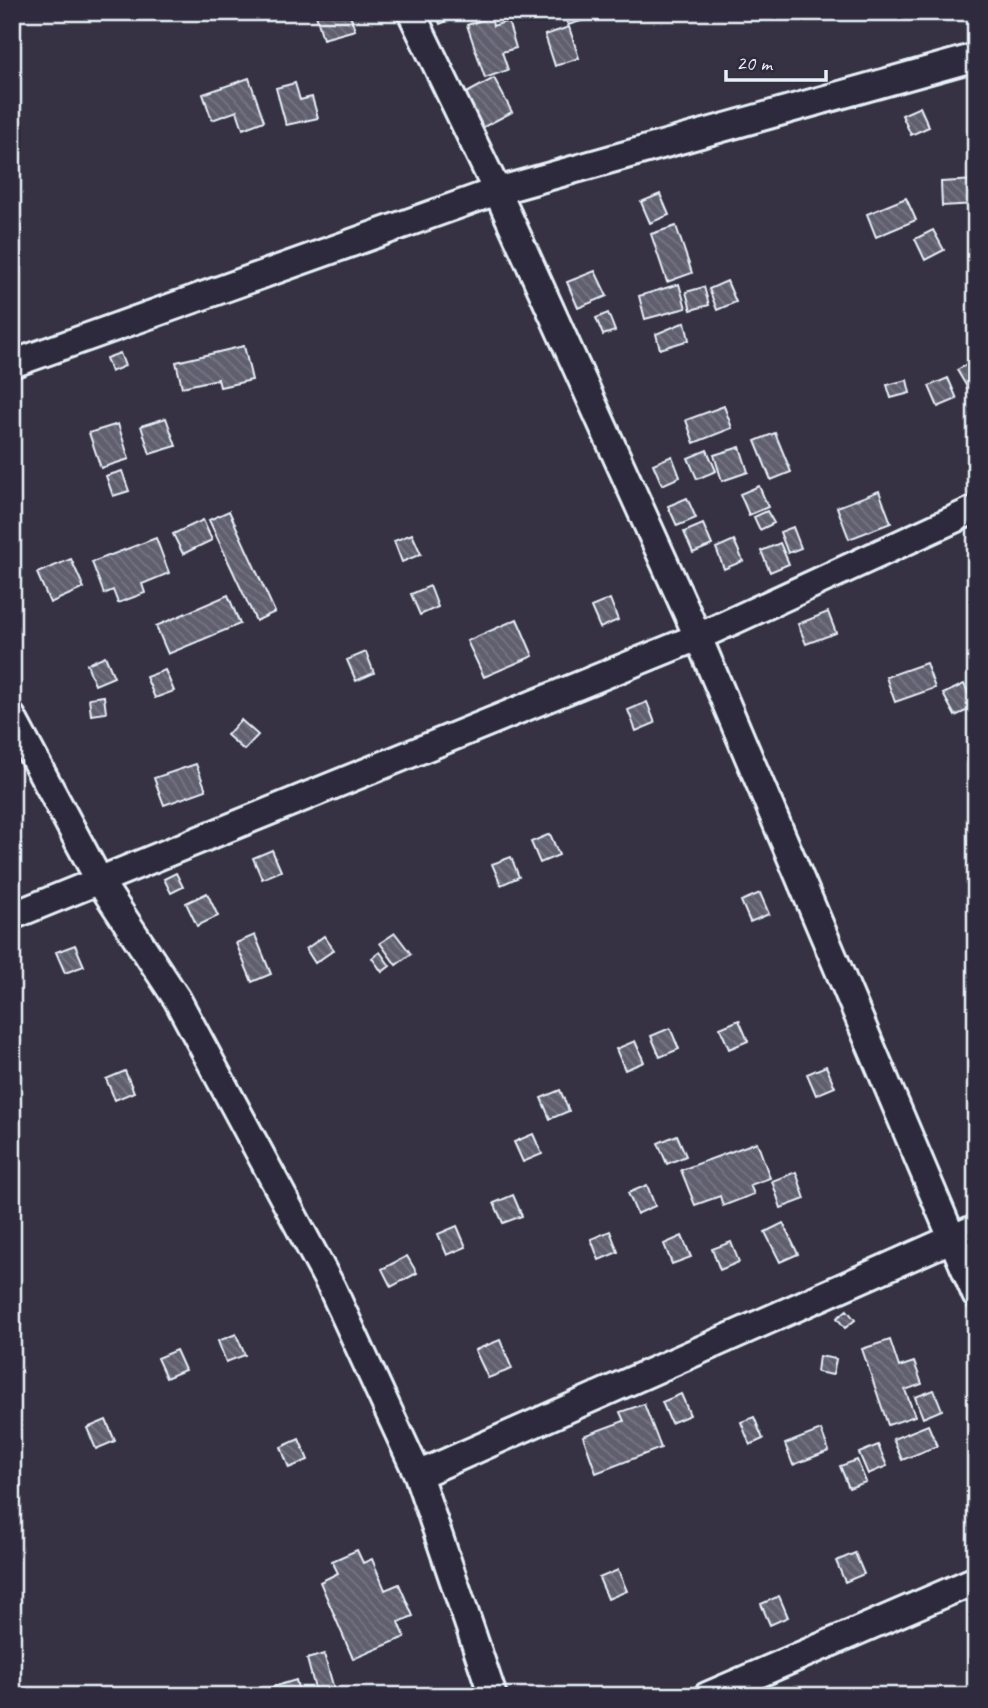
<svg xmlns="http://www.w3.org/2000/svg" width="988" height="1708" viewBox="0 0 988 1708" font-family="Caveat,sans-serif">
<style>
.building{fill:url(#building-back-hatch);stroke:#e8f1f8;stroke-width:2}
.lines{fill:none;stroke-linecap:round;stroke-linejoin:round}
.street-casing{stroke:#e8f1f8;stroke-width:32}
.street{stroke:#2f2a3d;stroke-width:26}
</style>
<defs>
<pattern id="building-back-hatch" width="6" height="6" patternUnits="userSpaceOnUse" patternTransform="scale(1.75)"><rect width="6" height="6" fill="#605e6e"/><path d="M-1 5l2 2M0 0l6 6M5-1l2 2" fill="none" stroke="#777683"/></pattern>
</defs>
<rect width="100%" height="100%" fill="#363244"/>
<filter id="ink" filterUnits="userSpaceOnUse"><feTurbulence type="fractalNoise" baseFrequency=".0143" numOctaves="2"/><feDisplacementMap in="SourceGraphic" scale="14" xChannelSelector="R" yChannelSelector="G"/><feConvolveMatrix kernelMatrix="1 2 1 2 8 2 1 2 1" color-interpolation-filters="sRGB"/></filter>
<g filter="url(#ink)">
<path class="building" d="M325,12H349L355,30L323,39L316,15Z
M435,12H449L452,19L440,24Z
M564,12H582L584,20L568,25Z
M491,17L493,26L508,21L516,48L502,52L508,70L485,78L467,25Z
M569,27L579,58L555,66L545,35Z
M249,78L264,121L243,129L237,111L212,120L203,94Z
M494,78L512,112L480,129L463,95Z
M295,83L300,100L312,97L318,118L286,125L276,88Z
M920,107L929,127L911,135L902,115Z
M976,180V204L942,206L941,182Z
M660,194L669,215L650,223L641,202Z
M906,198L916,220L876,237L867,214Z
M676,226L692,273L667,282L651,234Z
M933,230L944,250L925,260L915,239Z
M595,271L607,296L578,308L567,282Z
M727,281L736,302L717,310L709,289Z
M679,284L686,308L645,319L639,296Z
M704,287L709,305L691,310L686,292Z
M608,313L615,331L603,335L596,318Z
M685,322L689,340L660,349L656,334Z
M244,346L252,380L220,387L218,379L182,387L176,362Z
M120,353L125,366L111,372L106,358Z
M976,359V382L967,387L957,370Z
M948,378L957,399L938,407L929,386Z
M907,380L910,393L891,398L887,385Z
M724,406L732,428L694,443L686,420Z
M166,418L176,446L150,454L141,426Z
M118,424L129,459L101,468L89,433Z
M775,433L791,472L771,480L755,441Z
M740,447L748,472L722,481L714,455Z
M707,450L716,471L697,479L688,458Z
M672,456L680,477L662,485L653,464Z
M122,471L129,491L113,496L106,476Z
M759,486L768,507L749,515L740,494Z
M879,491L891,523L849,539L837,507Z
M687,498L696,518L677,526L668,506Z
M229,511L275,612L256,621L209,520Z
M767,511L774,523L760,530L754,517Z
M203,520L212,540L183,554L173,534Z
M703,524L712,545L693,553L684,532Z
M793,527L801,548L788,553L780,532Z
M412,534L421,554L402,562L394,541Z
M156,538L169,573L142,584L145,593L118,603L113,590L104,594L92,562Z
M734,540L743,561L724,569L716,548Z
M780,543L789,564L770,572L761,551Z
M71,559L84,588L50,603L37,573Z
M430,586L438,607L420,615L411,594Z
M228,595L240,624L168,654L156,626Z
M610,599L618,620L600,628L591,607Z
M828,612L836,633L806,644L798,624Z
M517,619L533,656L484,677L467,641Z
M366,652L374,673L356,681L347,660Z
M105,656L114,677L95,685L87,664Z
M926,663L935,688L895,702L886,677Z
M165,670L174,691L155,698L146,677Z
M964,684L975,707L955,716L943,694Z
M104,696L106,713L91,715L89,698Z
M647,702L655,723L636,731L628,710Z
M241,720L258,735L244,750L227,735Z
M196,764L206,790L164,805L154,778Z
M550,834L559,855L540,863L531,842Z
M272,850L281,871L262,879L253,858Z
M511,857L519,877L501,885L492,864Z
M176,873L183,887L171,893L164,879Z
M207,893L218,916L197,926L186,903Z
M760,893L769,914L750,922L741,901Z
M395,933L411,954L396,965L380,943Z
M255,935L271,974L252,982L236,943Z
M324,936L334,950L315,963L306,949Z
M75,945L84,966L65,973L56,952Z
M380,952L390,966L382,972L372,958Z
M739,1020L748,1041L729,1049L720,1028Z
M670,1028L679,1049L660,1057L651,1036Z
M635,1041L644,1062L625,1070L616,1049Z
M826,1066L835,1087L816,1095L807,1074Z
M125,1071L134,1092L115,1100L106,1079Z
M560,1090L569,1111L550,1119L541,1098Z
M533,1134L542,1154L523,1162L514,1142Z
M677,1135L686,1156L667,1164L658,1143Z
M757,1142L770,1178L750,1185L754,1194L723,1206L720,1196L695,1205L681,1170Z
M796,1172L805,1199L781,1208L772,1181Z
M647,1185L655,1206L637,1214L628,1193Z
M513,1195L522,1216L503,1223L494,1203Z
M783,1223L798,1254L780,1262L765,1232Z
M457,1226L466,1247L447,1255L438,1234Z
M610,1231L618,1252L599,1260L591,1239Z
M682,1236L691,1257L672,1264L664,1244Z
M731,1242L739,1262L720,1270L712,1249Z
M407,1256L417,1273L391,1287L382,1269Z
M847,1310L855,1320L845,1328L837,1318Z
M236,1334L245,1355L226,1362L218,1341Z
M500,1340L512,1369L488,1378L475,1350Z
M890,1340L899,1367L914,1362L922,1384L905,1390L915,1416L888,1425L862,1349Z
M176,1350L185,1370L166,1378L157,1358Z
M819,1356L836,1359L833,1375L817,1372Z
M934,1390L942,1410L923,1418L915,1397Z
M681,1394L690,1415L671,1423L662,1402Z
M644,1404L661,1448L596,1473L583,1436L624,1421L620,1412Z
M754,1417L763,1439L750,1445L741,1422Z
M106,1420L115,1441L96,1449L87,1428Z
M928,1425L937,1446L902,1460L893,1439Z
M821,1430L829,1451L793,1465L785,1444Z
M299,1439L308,1460L289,1468L281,1447Z
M878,1445L887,1466L868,1474L859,1453Z
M857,1460L866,1482L849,1488L840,1466Z
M357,1550L363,1563L372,1559L385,1590L399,1584L413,1616L399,1622L405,1637L353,1659L320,1582L338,1573L332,1561Z
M855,1553L864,1574L845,1582L836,1561Z
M618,1570L627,1591L608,1599L599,1578Z
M779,1596L788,1617L770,1625L761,1604Z
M324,1654L336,1696H317L307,1659Z
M296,1680L300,1696H268L266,1689Z"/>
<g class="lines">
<g class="street-casing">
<path id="street" d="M411,12L497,191L698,637L976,1295
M12,364L497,191L976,57
M12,717L100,882L177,999L332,1288L418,1475L493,1696
M12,916L698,637L976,509
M418,1475L976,1228
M707,1696L976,1580"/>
</g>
<use href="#street" class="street"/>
</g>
</g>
<rect width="988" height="1708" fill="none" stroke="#2f2a3d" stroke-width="42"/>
<rect x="21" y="21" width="946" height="1666" fill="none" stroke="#e8f1f8" stroke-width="2.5" filter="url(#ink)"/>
<path d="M726 70v10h100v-10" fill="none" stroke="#e8f1f8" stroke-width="3.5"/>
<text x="736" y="70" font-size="21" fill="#e8f1f8" stroke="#2f2a3d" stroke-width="5" paint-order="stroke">20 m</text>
</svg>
